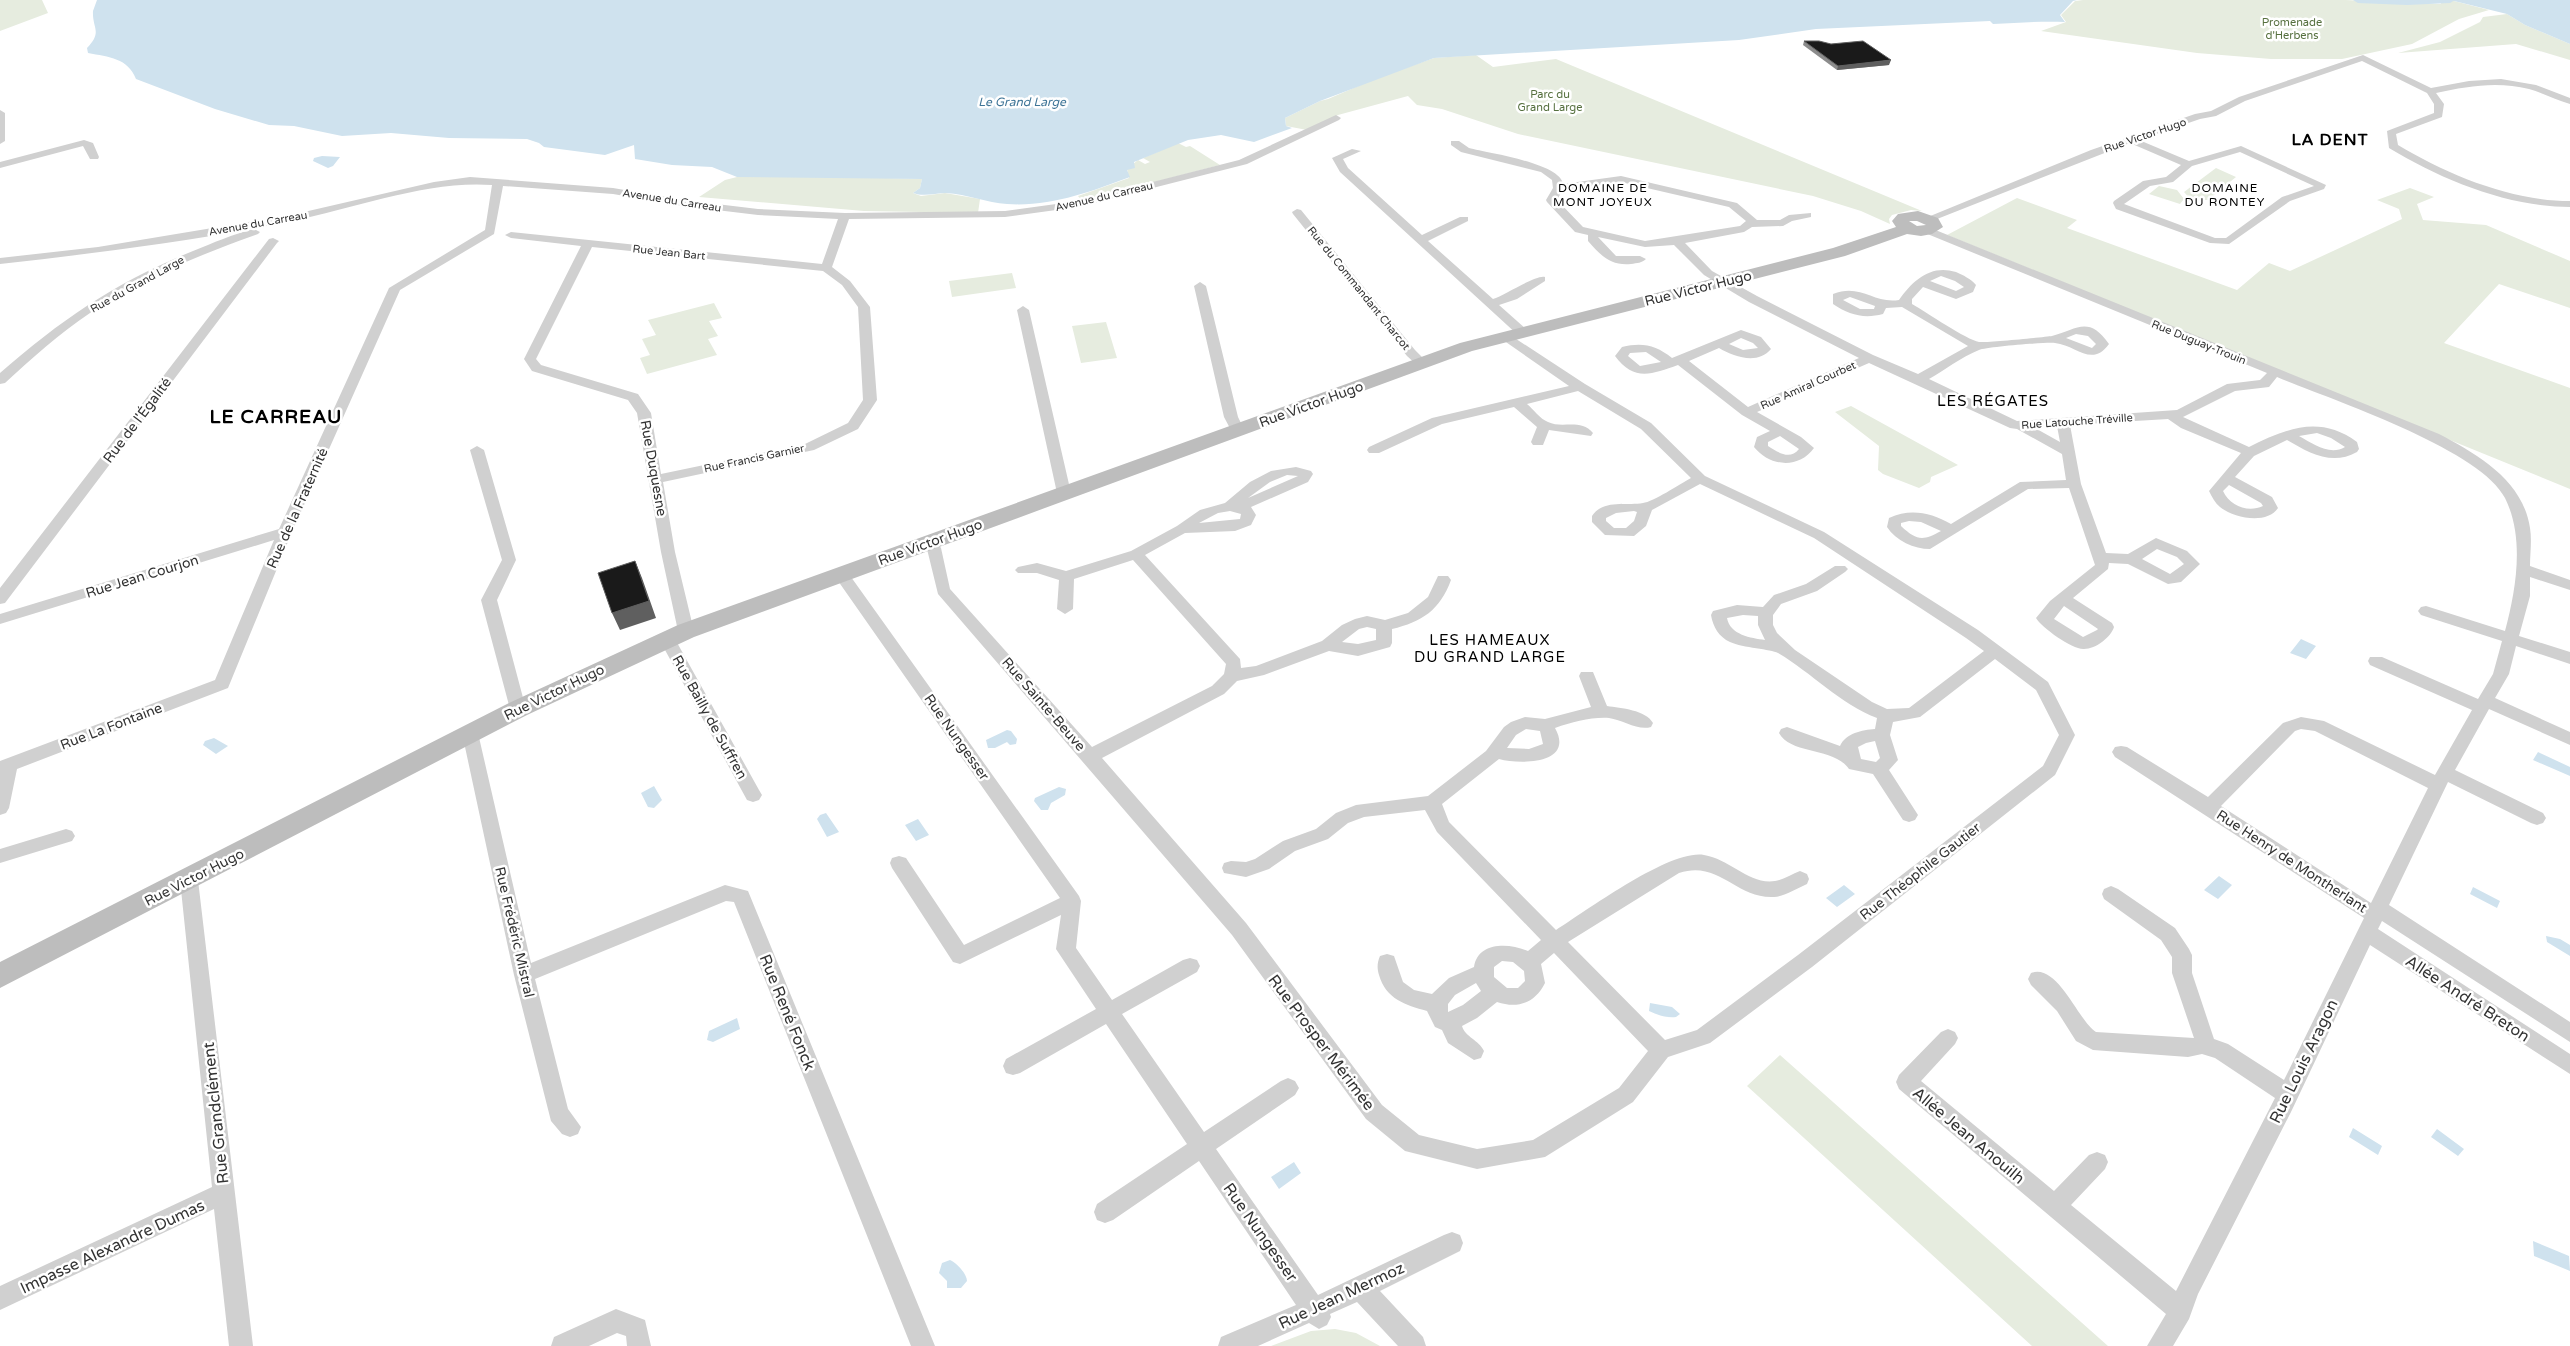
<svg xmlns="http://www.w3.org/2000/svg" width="2570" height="1346" viewBox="0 0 2570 1346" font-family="'Varela Round',sans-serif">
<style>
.green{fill:#e6ecdf}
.water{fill:#cfe2ee}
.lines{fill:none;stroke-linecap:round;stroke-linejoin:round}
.canal{fill:#cfe2ee;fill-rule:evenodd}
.street{fill:#d0d0d0;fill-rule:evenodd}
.secondary{fill:#bdbdbd;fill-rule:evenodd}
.wall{fill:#8c8c8c}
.shaded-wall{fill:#5f5f5f}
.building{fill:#1a1a1a;stroke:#5f5f5f}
.labels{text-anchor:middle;stroke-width:5;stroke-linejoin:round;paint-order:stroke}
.far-park-label{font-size:11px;fill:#56703f;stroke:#fff}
.far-street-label{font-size:11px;fill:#333;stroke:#fff}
.far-water-label{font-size:12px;font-style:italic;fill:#3f7597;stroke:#fff}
.far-neighbourhood-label{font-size:12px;letter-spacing:1px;fill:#000;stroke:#fff}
.street-label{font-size:14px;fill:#333;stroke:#fff}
.neighbourhood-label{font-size:15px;letter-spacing:1px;fill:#000;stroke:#fff}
.far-district-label{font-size:16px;font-weight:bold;letter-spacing:1px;fill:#000;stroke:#fff}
.near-street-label{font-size:16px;fill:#333;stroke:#fff}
.district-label{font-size:19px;font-weight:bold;letter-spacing:1px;fill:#000;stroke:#fff}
</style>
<rect width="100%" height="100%" fill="#fff"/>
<path class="green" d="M0,0H42L48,13L0,31Z
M2083,0H2345L2441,4L2440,1L2450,0L2489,10L2459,19L2412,44L2342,59H2271L2197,53L2041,31L2066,22L2061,15L2075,1Z
M2507,14L2525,25L2570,44V60L2516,44L2398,53L2440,42L2480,22L2483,17Z
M1476,55L1493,67L1556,59L1922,211L1911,210L1892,215L1889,219L1890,224L1861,211L1813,196L1518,134L1442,109L1417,105L1408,96L1338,115L1307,130L1286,126L1285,118L1320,101L1328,99L1377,78L1434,58Z
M1178,143L1186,147L1190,146L1220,165L1082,201L1078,196L1129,178L1127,169L1138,160L1145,164L1150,162L1143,158Z
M2216,168L2236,177L2208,200H2191L2184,192Z
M816,176L922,179L920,188L913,193L921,196L945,193L980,199L978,213L864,211L699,197L725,180L737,177Z
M2159,186L2177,190L2184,199L2180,204L2149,194Z
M2410,188L2434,197L2417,204L2423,220L2486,225L2570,261V308L2499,284L2444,343L2570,388V489L1947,235L2017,198L2077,220L2067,228L2237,290L2269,263L2290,271L2402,219L2399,209L2377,200Z
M1012,273L1016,288L952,297L949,281Z
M714,303L722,318L709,321L718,336L708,339L717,355L647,374L640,358L650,355L642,339L656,335L648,320Z
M1106,322L1117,358L1081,363L1072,326Z
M1851,406L1958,465L1931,477L1930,482L1919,488L1883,474L1878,470L1879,446L1835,412Z
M1780,1055L2108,1346H2032L1747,1086Z
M1335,1329L1356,1333L1380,1346H1271L1311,1331Z"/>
<path class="water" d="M97,0H2077L2073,1L2060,15L2065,22C2039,21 2018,23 1993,24L1990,21L1816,29L1739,40L1434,58L1320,101L1285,118L1286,126L1292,128L1254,142L1221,135L1188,140L1134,162L1135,168L1127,170L1130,177C1090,192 1050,207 1007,204C987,203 967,194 946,193C935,193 924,197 913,193L920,188L922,179L737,177L712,167L672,165L635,159L634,145L605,155L544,147L539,143L527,139L449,138L391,133L342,136L294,126L269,125L215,109L136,79C128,58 109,57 88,53L87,48C103,31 92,29 93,11C94,8 96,3 97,0Z
M2450,0H2570V44L2525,25L2507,14Z
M322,156L340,157L333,166L328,168L313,161L314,158Z
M2301,639L2316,646L2306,659L2290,653Z
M1007,730L1011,731L1017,739L1016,744L1010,745L1007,742L995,748H988L986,740Z
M214,738L228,746L216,754L203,745L205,741Z
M2538,752L2570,767V776L2533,760Z
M654,786L662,800L654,808L648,807L641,793Z
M1059,787L1066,789L1065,795L1051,803L1048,810H1041L1034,801L1035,798Z
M826,813L839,832L827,837L817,819L820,815Z
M918,819L929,835L916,841L905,825Z
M2219,876L2232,885L2218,899L2204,890Z
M1844,885L1855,894L1837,907L1826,898Z
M2473,887L2500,901L2497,908L2470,894Z
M2546,936L2560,939L2570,945V956L2547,942Z
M1650,1003L1672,1007L1680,1014L1676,1017C1666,1018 1658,1015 1649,1011Z
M737,1018L740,1029L713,1042L707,1040L709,1031Z
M2353,1128L2382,1146L2378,1155L2349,1137Z
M2437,1129L2464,1149L2458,1156L2431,1137Z
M1294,1162L1301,1173L1279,1189L1271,1177Z
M2533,1241L2569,1256L2570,1271L2534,1256Z
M950,1260C956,1262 967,1274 967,1281L961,1288H947V1281L939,1273L942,1263Z"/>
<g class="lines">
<path class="canal" d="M2353,0H2455L2450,3L2407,5L2358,3Z"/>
<path class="street" d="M2363,55L2431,88L2469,81L2501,79L2536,85L2570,98V104C2556,100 2543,93 2529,89C2498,81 2467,86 2436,93L2444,104L2442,117L2396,134L2398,145C2448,175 2511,201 2570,201V207C2508,207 2442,180 2389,148L2387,131L2434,113V104L2427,93L2362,61L2245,101L2216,116L2200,119L2139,140L2189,161L2241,146L2326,185L2324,189L2290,201L2229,244L2210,243L2116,209L2113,203L2114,201L2143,181L2166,177L2181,165L2130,143L1932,221H1924L1923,219L2091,150L2195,114L2211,111L2239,97ZM2240,152L2314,186L2282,197L2226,238H2215L2124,204L2150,186L2173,182L2192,166Z
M0,110L5,113V141L0,144Z
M1336,115L1341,118L1339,120L1247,164L1078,207L1005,217L849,219L832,267L850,281L870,307L877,400L858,429L814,450L663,482L675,552L694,631L692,635H680L678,631L661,552L637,413L628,400L532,371L524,359L581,246L511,238L505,235L511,232L822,264L838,219L758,215L683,206L613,194L503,186L494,234L400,290L292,532L228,688L17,769L9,808L6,813L0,815V761L215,680L274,540L0,624V614L279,529L389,288L485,230L492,185C429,180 355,208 292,221C196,241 97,253 0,264V258L98,247L291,215L434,182L470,177L613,188L683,200L758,209L845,213L1005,211L1078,201L1239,160ZM592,247L823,271L842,285L858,307L863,400L848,423L805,444L661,474L651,413L638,394L541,365L536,359Z
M84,140L93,143L99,157L98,159H90L83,146L0,168V162Z
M1451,141H1459L1469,148C1488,153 1560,163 1563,184L1621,176L1737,203L1757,220H1780L1789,215L1811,213V217L1792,221L1783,226L1752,227L1744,232L1685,243L1712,271L1757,296L1873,355L1918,374L1968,346L1902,307L1886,308L1883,314C1864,319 1849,315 1833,304V294C1861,283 1873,304 1899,300C1913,280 1931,264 1956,272C1963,275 1971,279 1976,285L1973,292L1956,299L1923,287L1912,299V304C1926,312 1967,340 1979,342C1985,343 2045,337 2052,336C2077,329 2089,315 2109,344C2092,368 2076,345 2055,343C2045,342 1987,347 1979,350C1961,357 1945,370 1929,379L2017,421L2177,410L2227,384L2260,380L2267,373L1925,233V229H1933L2439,434C2477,454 2523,480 2530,528C2532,540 2530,554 2530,566L2570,580V590L2530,577V596L2519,636L2570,652V664L2516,646L2509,674L2495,698L2570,732V745L2489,709L2455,770L2543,813L2546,818L2543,823L2537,825L2531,823L2448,782L2389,905L2570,1022V1042L2382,921L2378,929L2570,1054V1074L2370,945L2291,1112L2198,1294L2189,1319L2173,1346H2147L2166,1314L1899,1089L1896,1082L1899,1075L1941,1032L1948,1029L1955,1032L1958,1038L1955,1044L1921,1081L2054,1191L2089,1155L2097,1152L2105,1155L2108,1162L2105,1169L2071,1205L2176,1291L2275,1098L2215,1058L2202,1054L2188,1057L2093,1050L2076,1041L2057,1011L2031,985L2028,979L2031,973C2058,963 2078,1021 2096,1032L2194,1038L2172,973V957L2161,940L2104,899L2102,894L2104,889L2111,886L2118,889L2175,928L2189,949L2192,955V973L2214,1039L2228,1044L2284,1080L2364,918L2115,757L2112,752L2115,747L2121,746L2127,747L2208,797L2283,723L2301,717L2324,721L2435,775L2472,710L2370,665L2368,661L2370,657H2382L2478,699L2493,674L2502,641L2421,615L2418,611L2421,607L2426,606L2505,631C2516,590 2525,538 2505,498C2481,449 2330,399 2277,377L2269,387L2235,391L2183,417L2249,447C2287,428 2320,415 2357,442L2359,449L2357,452C2332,466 2309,453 2287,440L2254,456L2235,477L2272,497L2278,508C2267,525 2233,518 2220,507C2215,503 2212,497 2209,491L2241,453L2181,428L2168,419L2070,425L2081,484L2106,553L2128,554L2156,538L2187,551L2200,564L2181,582L2168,584L2128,564L2109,563L2108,569L2073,598L2112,623L2114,627C2111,637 2096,649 2084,649C2073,650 2042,628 2036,618L2050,601L2095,565L2069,488L2028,489L1930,549C1914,549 1896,541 1887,527L1889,518C1911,508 1931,513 1951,524L2020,482L2066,480L2062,454L2017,429L2010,428L1869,363L1757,412L1801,437L1814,448C1799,469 1770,467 1754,447L1757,437L1770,431L1742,415L1678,365C1652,374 1634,382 1615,356L1622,347C1642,342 1656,345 1672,358L1741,330L1761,337L1771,349C1758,365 1734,357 1719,348L1689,361L1748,407L1859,358L1749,302L1704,275L1674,245L1645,247L1598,237L1616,256H1640L1646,259C1642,263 1637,263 1631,264C1611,266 1601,256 1588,241V235L1575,232L1547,202L1546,200L1553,188L1552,180L1541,172L1461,152L1451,145ZM1621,182L1729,207L1746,221L1740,226L1645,241L1583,227L1557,200L1562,191ZM1941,276L1955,281L1964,287L1956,291L1930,281ZM1850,297L1875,306L1874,309H1860L1843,300ZM2076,334L2088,336L2096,344L2092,348L2066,338ZM1741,338L1753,343L1758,348L1743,350L1729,344ZM1646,352L1661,362L1640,366L1628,356L1630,353ZM2057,426L2060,442L2035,428ZM2317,433L2331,438L2345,447C2330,456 2313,444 2299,436ZM1780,436L1799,449C1790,460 1779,453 1768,446V442ZM2229,485L2261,503L2263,506C2248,513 2230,506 2223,491ZM1909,521L1921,522L1941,531C1923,541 1917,541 1901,526V523ZM2157,549L2177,557L2184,564L2170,574L2142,559ZM2064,606L2098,629L2097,630L2083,637L2054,619ZM2301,729L2315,731L2428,788L2371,903L2221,806L2295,731Z
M1352,149L1361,151L1343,159L1348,168L1422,235L1460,217H1468V221L1428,241L1493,299C1505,295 1537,274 1545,277V281L1517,299L1499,305L1527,330L1529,333L1527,336H1519L1340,172L1332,158Z
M1297,209L1301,210L1415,350L1428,363L1426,366H1418L1407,356L1293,214L1292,212Z
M254,229L260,232L258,234C200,255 141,278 90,313C59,334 32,358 5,383L0,384V373C62,319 116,282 193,251C213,243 233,234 254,229Z
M273,238L279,241L277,243L5,603L0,604V588L269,239Z
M1200,282L1206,286L1238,417L1245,431L1243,434H1233L1224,417L1194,286Z
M1023,306L1029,310L1071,493L1064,497L1057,493L1017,310Z
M1507,333L1585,384L1651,423L1705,476L1824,532L1978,630L2048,682L2075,735L2055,775L1812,967L1710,1043L1668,1057L1633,1102L1545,1157L1477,1169L1405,1151L1366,1119L1232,935L938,594L927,549L922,542L929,537L934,539L941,548L950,589L1092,747L1212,686L1224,674L1226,664L1133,560L1074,579L1073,609L1065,614L1057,609L1059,580L1037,573H1018L1015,570L1018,567L1037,563L1066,571L1131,551L1177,526L1200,510L1225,503L1250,482L1271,471L1296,467L1311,471L1313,474L1308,482L1251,507L1256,515L1251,525L1235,531L1185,533L1145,555L1240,659L1241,668L1256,666L1322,641L1342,625L1355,619L1367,616L1385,620L1408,613L1428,597L1438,576H1448L1451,580C1440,610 1422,622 1392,629V643L1390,647L1358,656L1329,651L1264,675L1237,681L1224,694L1102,758L1246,923L1382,1105L1419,1135L1477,1149L1533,1140L1619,1088L1648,1051L1554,953L1541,964L1545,983C1535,1003 1518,1009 1497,1002L1477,1018L1462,1026C1465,1037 1479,1040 1484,1051L1481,1058L1474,1060L1448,1043L1442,1030L1435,1027L1427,1011C1405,1005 1386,999 1379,975C1377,968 1377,963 1380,956L1387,954L1394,956L1403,982L1414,990L1432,994L1449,978L1474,967C1478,941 1510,943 1528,951L1541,940L1437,832L1425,810L1364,817L1348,823L1328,839L1295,851L1269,869L1246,877L1224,873L1222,868L1224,863L1231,861L1246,862L1255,859L1283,841L1316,829L1336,813L1356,805L1428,796L1486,751L1504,727L1511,722L1525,717L1545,719L1591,707L1579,676L1581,672H1593L1607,706C1621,708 1646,710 1653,723L1651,727C1638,731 1623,720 1609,718C1591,717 1573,722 1555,728C1575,764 1521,765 1499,759L1442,804L1449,822L1556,930C1588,910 1670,849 1704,855C1730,859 1749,885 1775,881C1783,880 1792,874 1800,871L1807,874L1809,879L1807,884C1796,889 1785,896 1774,897C1735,899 1720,860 1679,873L1568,942L1665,1040L1697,1030L1798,955L2043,766L2059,735L2036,690L1995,659L1920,717L1893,722L1890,735L1898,760L1889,770L1918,815L1915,820L1909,822L1903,820L1873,774L1849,769C1834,747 1791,755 1779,733L1781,729L1787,727L1840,746C1846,733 1862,730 1875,729L1877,718C1840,704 1812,673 1778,653C1771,649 1743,648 1730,642C1719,637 1713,627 1711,615L1713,611L1737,605L1763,607L1774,595L1806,584L1835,566H1845L1848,569L1845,572L1817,591L1781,604L1773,615V625L1777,633L1795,650L1872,702L1887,709L1909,708L1984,651L1966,638L1814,538L1700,484L1652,510L1646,526L1634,536L1605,535L1592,522V516C1603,499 1626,506 1643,503C1653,502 1680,484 1691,478L1641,429L1578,391L1527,404C1533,409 1540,419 1548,422C1562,429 1581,418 1593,433L1591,436L1549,430L1543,445H1533L1531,442L1537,427L1514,407L1442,424L1379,453H1369L1367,450L1369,447L1432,418L1569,386L1503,340L1501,337ZM1287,475L1298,476L1248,498L1270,482ZM1230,511L1241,514L1240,519L1199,523L1218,513ZM1634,511L1637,512L1634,521L1626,528H1614L1606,521V518L1616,513ZM1743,615L1758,616V625L1765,640C1751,638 1730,635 1727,618ZM1367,627L1376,629V640L1358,644L1342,642L1359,629ZM1526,729L1540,731L1543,744L1529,749L1507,748L1516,735ZM1875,741L1880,758L1876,762L1861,759L1858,747L1866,743ZM1502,961L1513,962L1524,971L1525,981L1518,988H1507L1494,977V967ZM1476,983L1481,991L1463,1005L1448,1012V1004L1455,995Z
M477,446L484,450L516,560L497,600L526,709L524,713H512L510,709L481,600L502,560L470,450Z
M841,569L846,570L1079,896L1081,901L1076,948L1112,1000L1183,960L1190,958L1197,960L1200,966L1197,972L1122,1014L1204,1132L1281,1081L1288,1078L1295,1081L1299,1088L1295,1095L1216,1149L1318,1295L1444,1235L1452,1232L1460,1235L1463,1243L1460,1251L1380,1291L1423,1337L1426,1346H1398L1357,1302L1330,1314L1331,1317L1327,1325L1319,1329L1309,1323L1258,1346H1218L1221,1337L1296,1305L1199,1161L1113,1220L1105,1223L1097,1220L1094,1212L1097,1204L1187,1144L1106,1024L1020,1073L1013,1075L1006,1073L1003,1066L1006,1059L1096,1009L1056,949L1061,915L960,964L953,962L892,868L890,863L892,858L899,856L906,858L964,945L1060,898L836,578L833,574Z
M667,634L673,635L675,639L759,790L762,795L759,800L753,802L747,800L659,639L661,635Z
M470,727L476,729L478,733L531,963L725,885L748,891L935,1346H911L734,902L726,901L535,979L568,1109L581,1127L578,1134L570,1137L562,1134L551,1121L514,975L462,733L464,729Z
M66,829L72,831L75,836L72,841L0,863V849Z
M189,872L196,875L198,880L253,1346H229L214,1209L0,1310V1286L212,1187L180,880L182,875Z
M616,1309L645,1320L651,1346H627L626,1336L617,1333L589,1346H551L554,1337Z"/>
<path class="secondary" d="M1918,211L1938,218L1943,227L1932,234L1921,236L1907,234L1845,256L1472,351L694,637L527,715L0,988V962L509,703L678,625L1460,343L1833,248L1896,227L1892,221L1898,214ZM1909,221H1917L1926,225L1917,226Z"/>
</g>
<path class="wall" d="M1804,41L1889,65L1837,70L1803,45Z"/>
<path class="shaded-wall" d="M1891,60L1889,65L1837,70L1838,66Z
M635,561L642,578L656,618L620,630L612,613Z"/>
<path class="building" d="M1804,41H1819L1831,44L1863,41L1891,60L1838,66Z
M635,561L649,601L612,613L598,573Z"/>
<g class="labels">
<g class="far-park-label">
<text x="2292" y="26">Promenade<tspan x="2292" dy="13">d'Herbens</tspan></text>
<text x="1550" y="98">Parc du<tspan x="1550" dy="13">Grand Large</tspan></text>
</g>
<g class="far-street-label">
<text transform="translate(2145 135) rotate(-19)" y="4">Rue Victor Hugo</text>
<text transform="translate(1104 196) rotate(-13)" y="4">Avenue du Carreau</text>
<text transform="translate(672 200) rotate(9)" y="4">Avenue du Carreau</text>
<text transform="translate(258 223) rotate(-10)" y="4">Avenue du Carreau</text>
<text transform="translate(669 252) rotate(6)" y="4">Rue Jean Bart</text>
<text transform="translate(137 284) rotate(-29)" y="4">Rue du Grand Large</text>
<text transform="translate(1359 288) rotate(51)" y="4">Rue du Commandant Charcot</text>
<text transform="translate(2199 342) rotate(22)" y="4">Rue Duguay-Trouin</text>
<text transform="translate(1808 385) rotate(-24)" y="4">Rue Amiral Courbet</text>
<text transform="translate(2077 421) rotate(-4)" y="4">Rue Latouche Tréville</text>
<text transform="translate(754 458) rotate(-12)" y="4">Rue Francis Garnier</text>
</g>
<g class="far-water-label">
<text x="1022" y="106">Le Grand Large</text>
</g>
<g class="far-neighbourhood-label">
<text x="1603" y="192">DOMAINE DE<tspan x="1603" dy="14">MONT JOYEUX</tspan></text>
<text x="2225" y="192">DOMAINE<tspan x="2225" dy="14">DU RONTEY</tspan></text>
</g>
<g class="street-label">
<text transform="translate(1698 288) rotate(-14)" y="5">Rue Victor Hugo</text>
<text transform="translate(1311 404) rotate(-20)" y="5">Rue Victor Hugo</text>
<text transform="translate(137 420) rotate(-53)" y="5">Rue de l'Égalité</text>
<text transform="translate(654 468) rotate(80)" y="5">Rue Duquesne</text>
<text transform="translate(297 508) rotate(-66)" y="5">Rue de la Fraternité</text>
<text transform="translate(930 542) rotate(-20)" y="5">Rue Victor Hugo</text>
<text transform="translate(142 576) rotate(-17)" y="5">Rue Jean Courjon</text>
<text transform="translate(554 692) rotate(-26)" y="5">Rue Victor Hugo</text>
<text transform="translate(1044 704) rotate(49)" y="5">Rue Sainte-Beuve</text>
<text transform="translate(710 717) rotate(61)" y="5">Rue Bailly de Suffren</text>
<text transform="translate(111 726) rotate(-21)" y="5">Rue La Fontaine</text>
<text transform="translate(957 737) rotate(55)" y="5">Rue Nungesser</text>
<text transform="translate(2292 861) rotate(33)" y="5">Rue Henry de Montherlant</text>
<text transform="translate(1920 871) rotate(-38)" y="5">Rue Théophile Gautier</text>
<text transform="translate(194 877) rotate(-27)" y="5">Rue Victor Hugo</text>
<text transform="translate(515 932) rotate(77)" y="5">Rue Frédéric Mistral</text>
</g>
<g class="neighbourhood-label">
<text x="1993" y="406">LES RÉGATES</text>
<text x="1490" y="645">LES HAMEAUX<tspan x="1490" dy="17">DU GRAND LARGE</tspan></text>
</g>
<g class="far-district-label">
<text x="2330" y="145">LA DENT</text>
</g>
<g class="near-street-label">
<text transform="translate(2468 998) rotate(33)" y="6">Allée André Breton</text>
<text transform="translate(788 1012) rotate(68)" y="6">Rue René Fonck</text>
<text transform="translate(1322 1042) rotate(53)" y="6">Rue Prosper Mérimée</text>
<text transform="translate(2303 1061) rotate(-64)" y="6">Rue Louis Aragon</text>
<text transform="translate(215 1113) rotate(-96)" y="6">Rue Grandclément</text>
<text transform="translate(1969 1135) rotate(40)" y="6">Allée Jean Anouilh</text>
<text transform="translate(1261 1232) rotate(55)" y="6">Rue Nungesser</text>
<text transform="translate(112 1246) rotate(-25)" y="6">Impasse Alexandre Dumas</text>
<text transform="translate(1341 1295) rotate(-25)" y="6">Rue Jean Mermoz</text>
</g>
<g class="district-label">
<text x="276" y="423">LE CARREAU</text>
</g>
</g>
</svg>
